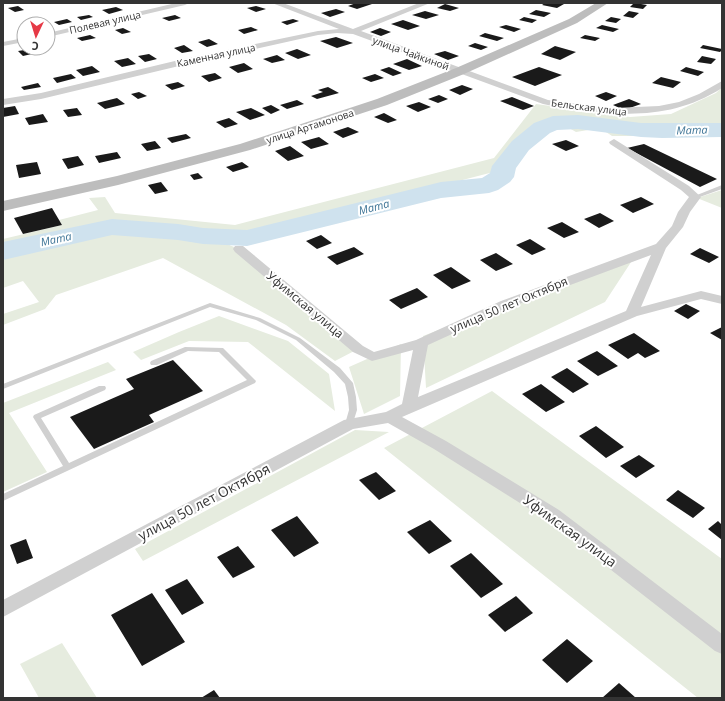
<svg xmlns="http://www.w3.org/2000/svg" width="725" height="701" viewBox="0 0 725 701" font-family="'Open Sans',sans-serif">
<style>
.green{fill:#e6ecdf}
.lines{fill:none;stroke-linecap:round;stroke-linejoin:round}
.river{fill:#cfe2ee;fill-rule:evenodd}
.building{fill:#1a1a1a}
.lane{fill:#d0d0d0;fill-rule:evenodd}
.street{fill:#d0d0d0;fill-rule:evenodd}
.secondary{fill:#bdbdbd;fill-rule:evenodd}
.labels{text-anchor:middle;stroke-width:4;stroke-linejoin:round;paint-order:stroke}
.far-street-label{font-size:10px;fill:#333;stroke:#fff}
.far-water-label{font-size:11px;font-style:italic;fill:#3f7597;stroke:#fff}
.street-label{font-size:12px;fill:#333;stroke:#fff}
.near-street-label{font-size:14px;fill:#333;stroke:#fff}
</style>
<rect width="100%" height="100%" fill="#fff"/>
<path class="green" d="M722,87V136H612L600,128L576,132L562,124L547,128L509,168L222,242L239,249L358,349L335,361L286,325L163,258L56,295L45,309L3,325V314L39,302L23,281L3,288V239L62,225L59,220L98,210L89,198L105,197L115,213L235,225L494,158L536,104L630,117L671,114L716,93Z
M722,190V208L697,198Z
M637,253L605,302L426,388L423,336Z
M219,316L288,341L329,374L335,411L248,342L189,341L141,360L133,352L179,332Z
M401,344L400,396L364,414L349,367Z
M108,362L116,370L9,413L47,472L3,492V403Z
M492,391L722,559V698H698L384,448Z
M355,430L389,432L143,561L135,549Z
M62,643L97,698H39L20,664Z"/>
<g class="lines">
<path class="river" d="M578,115L641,123H722V137L662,138L641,137L578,129L557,130L550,133L529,150L516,168L514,177L510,182L498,190L489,193L441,198L247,246L203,244L178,240L112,235L3,260V242L112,219L178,224L203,228L247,230L441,182L482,178L490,173L492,166L512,141L534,123L553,116Z"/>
</g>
<path class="building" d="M356,3H368L372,4L357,9L348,6Z
M545,3H558L564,4L557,8L542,5Z
M634,3H635L647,5L643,9L630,7Z
M445,4L459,8L450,11L437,8Z
M18,6L24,10L15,12L8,8Z
M256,6L266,9L256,12L247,8Z
M116,7L123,10L109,14L102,10Z
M336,9L345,12L330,17L321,13Z
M536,10L551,13L544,17L529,14Z
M425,11L439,15L426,19L412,15Z
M629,11L639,13L633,18L623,16Z
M89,15L93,17L81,20L77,17Z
M175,15L181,18L169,21L162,18Z
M524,17L537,20L532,23L519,20Z
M611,17L621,19L616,23L605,21Z
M67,19L72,22L59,25L54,22Z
M293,19L299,21L287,25L281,22Z
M403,20L420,26L408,30L391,24Z
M506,25L521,29L514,32L499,27Z
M602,25L619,29L613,32L596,28Z
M251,27L258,30L244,34L238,30Z
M123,28L131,32L122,34L115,30Z
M380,28L391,32L381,36L370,32Z
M485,33L504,38L497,41L479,36Z
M90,35L96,38L82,41L77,38Z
M585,35L600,38L595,41L580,38Z
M336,37L353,43L337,48L320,41Z
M209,39L218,44L207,47L198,42Z
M475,43L488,47L481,50L468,46Z
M184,45L193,51L182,53L174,48Z
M703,45L722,49V50L720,52L700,48Z
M555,46L576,52L560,60L541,54Z
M31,49L36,53L23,56L18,51Z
M297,49L311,55L298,59L285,53Z
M445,51L459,56L448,60L434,54Z
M149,54L157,59L145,62L138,56Z
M277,55L285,60L272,63L263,59Z
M702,56L716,59L711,64L697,62Z
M128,58L136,64L122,67L114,61Z
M407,59L422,66L409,70L393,64Z
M244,63L253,69L238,73L229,67Z
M92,66L100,72L83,76L76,70Z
M389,67L402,73L393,76L380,70Z
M539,67L562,75L535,86L512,77Z
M686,67L704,72L698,76L680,71Z
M215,73L222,78L209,82L201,76Z
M71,74L76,78L57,83L53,78Z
M375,74L384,78L371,82L362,78Z
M661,77L681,82L673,88L652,83Z
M178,82L185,86L172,90L165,85Z
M38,83L41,87L24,90L21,87Z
M462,85L473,89L460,95L449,90Z
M328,87L339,93L317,99L311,96L323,92L318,90Z
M139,92L147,96L138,99L131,94Z
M606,92L617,96L606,101L595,96Z
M439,95L448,99L438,103L428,99Z
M512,97L534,106L523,110L500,101Z
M117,98L125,104L105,109L97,103Z
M629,99L641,104L624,110L613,105Z
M297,100L304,104L287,109L280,105Z
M419,102L431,107L418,112L406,106Z
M271,105L280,110L271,114L262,108Z
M15,106L19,114L3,117V108Z
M77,108L82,115L68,117L63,110Z
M251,108L265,115L250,120L236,112Z
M384,113L397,120L388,123L374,117Z
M43,114L48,122L29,125L25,118Z
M229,118L238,124L225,128L216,122Z
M348,127L359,132L343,138L333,132Z
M186,134L191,138L172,143L167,138Z
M319,137L329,144L311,149L301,142Z
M566,140L579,146L566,151L552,144Z
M155,141L161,148L147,151L141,144Z
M644,144L717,179L700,187L627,148Z
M290,146L304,156L288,161L275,151Z
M117,152L121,158L99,163L95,156Z
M78,156L84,165L68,169L62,159Z
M37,162L41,174L19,178L16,165Z
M242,162L249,167L233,172L226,167Z
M198,173L203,178L194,180L190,175Z
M161,182L168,191L155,194L148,185Z
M641,197L654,204L633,213L620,205Z
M52,208L62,225L23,234L14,218Z
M600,213L614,221L599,228L584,219Z
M562,222L579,232L564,238L547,228Z
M321,235L332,243L317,249L306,241Z
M530,239L546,249L532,255L516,245Z
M354,247L364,254L337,265L327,257Z
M700,248L719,257L709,263L690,254Z
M496,253L513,264L496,271L480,260Z
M451,267L471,281L452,289L433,275Z
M417,288L428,297L401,309L389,300Z
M686,304L700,311L688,319L674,311Z
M722,327V340L710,333Z
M634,333L660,351L645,358L638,353L628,359L608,345Z
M597,351L618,366L598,376L577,361Z
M173,360L203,391L149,415L154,422L94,449L70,417L134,389L126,379Z
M567,368L589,384L573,393L551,377Z
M541,384L565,402L546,412L522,394Z
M596,426L624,447L606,458L579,436Z
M639,455L655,466L636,478L620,466Z
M376,472L396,491L379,500L359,480Z
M678,490L705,508L693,518L666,500Z
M297,516L319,543L294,557L271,530Z
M430,520L452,541L429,554L407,532Z
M718,521L722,525V540L708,529Z
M26,539L33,558L17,564L10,545Z
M238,546L255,567L233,578L217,557Z
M471,553L503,584L481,598L450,566Z
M187,579L204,603L182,615L165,590Z
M152,593L185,642L142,666L111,615Z
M516,596L533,613L505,632L488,615Z
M567,639L593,661L567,683L542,660Z
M619,683L636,698H602Z
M214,690L220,698H201Z"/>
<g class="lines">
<path class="lane" d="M722,185V189L697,198L695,199L692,197Z
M210,303L260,318L300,338L340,368L353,383L356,397L357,410L352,426H346L345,424L349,410L348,397L345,384L334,372L296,340L256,320L210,307L3,389V384Z
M185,347L223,348L256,381L255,383L3,501V494L63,466L33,417L34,415L99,386H105L106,388L105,390L41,418L69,463L247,380L219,352L188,351L157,365H151L150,363L151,361Z"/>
<path class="street" d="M176,3H189L185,5L48,37V33Z
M272,3H283L353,29L419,3H430L361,31L548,100L568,103L614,108L659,106L679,102L699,94L722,81V88C678,116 633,117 582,110C569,108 556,107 543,104L353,34L337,33L318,35L179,66L41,99L3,105V99L41,93L179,60L318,31L339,29Z
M24,38V42L3,46V42Z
M614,139L689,186L701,197L690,212L683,227L666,248L641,307L701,291L722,296V304L701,299L637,316L402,417L446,441L559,510L722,634V654L715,651L547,520L434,449L388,423L353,429L3,617V600L344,420L386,412L402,404L413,350L372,361L353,352L235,252L233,249L235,246H243L363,346L374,352L416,340L501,301L656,244L672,226L678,212L689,197L681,190L610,144L609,142ZM651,255L626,311L418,397L428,345L511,307Z"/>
<path class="secondary" d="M596,3H608L577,23L464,74L387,105L250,150L118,185L3,211V201L117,176L240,144L377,99L456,68L569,19Z"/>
</g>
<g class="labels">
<g class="far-street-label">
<text transform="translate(105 22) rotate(-13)" y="4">Полевая улица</text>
<text transform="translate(411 53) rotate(20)" y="4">улица Чайкиной</text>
<text transform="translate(216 55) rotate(-12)" y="4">Каменная улица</text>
<text transform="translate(589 107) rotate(7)" y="4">Бельская улица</text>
<text transform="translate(310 126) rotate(-18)" y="4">улица Артамонова</text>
</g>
<g class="far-water-label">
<text transform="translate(692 130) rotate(-2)" y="4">Мата</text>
<text transform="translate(374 207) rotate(-14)" y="4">Мата</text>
<text transform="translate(56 239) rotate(-12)" y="4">Мата</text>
</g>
<g class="street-label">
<text transform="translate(305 305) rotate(40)" y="4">Уфимская улица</text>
<text transform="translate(509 305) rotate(-23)" y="4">улица 50 лет Октября</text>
</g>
<g class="near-street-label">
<text transform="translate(204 502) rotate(-28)" y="5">улица 50 лет Октября</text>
<text transform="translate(570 531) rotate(36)" y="5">Уфимская улица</text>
</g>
</g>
<rect width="725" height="701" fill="none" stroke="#333333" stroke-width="8"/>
<g transform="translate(36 36) rotate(184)"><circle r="19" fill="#ffffff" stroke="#adadad"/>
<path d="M0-3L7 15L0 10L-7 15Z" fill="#e63946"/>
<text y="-6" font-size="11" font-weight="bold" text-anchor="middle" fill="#333333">С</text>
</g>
</svg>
